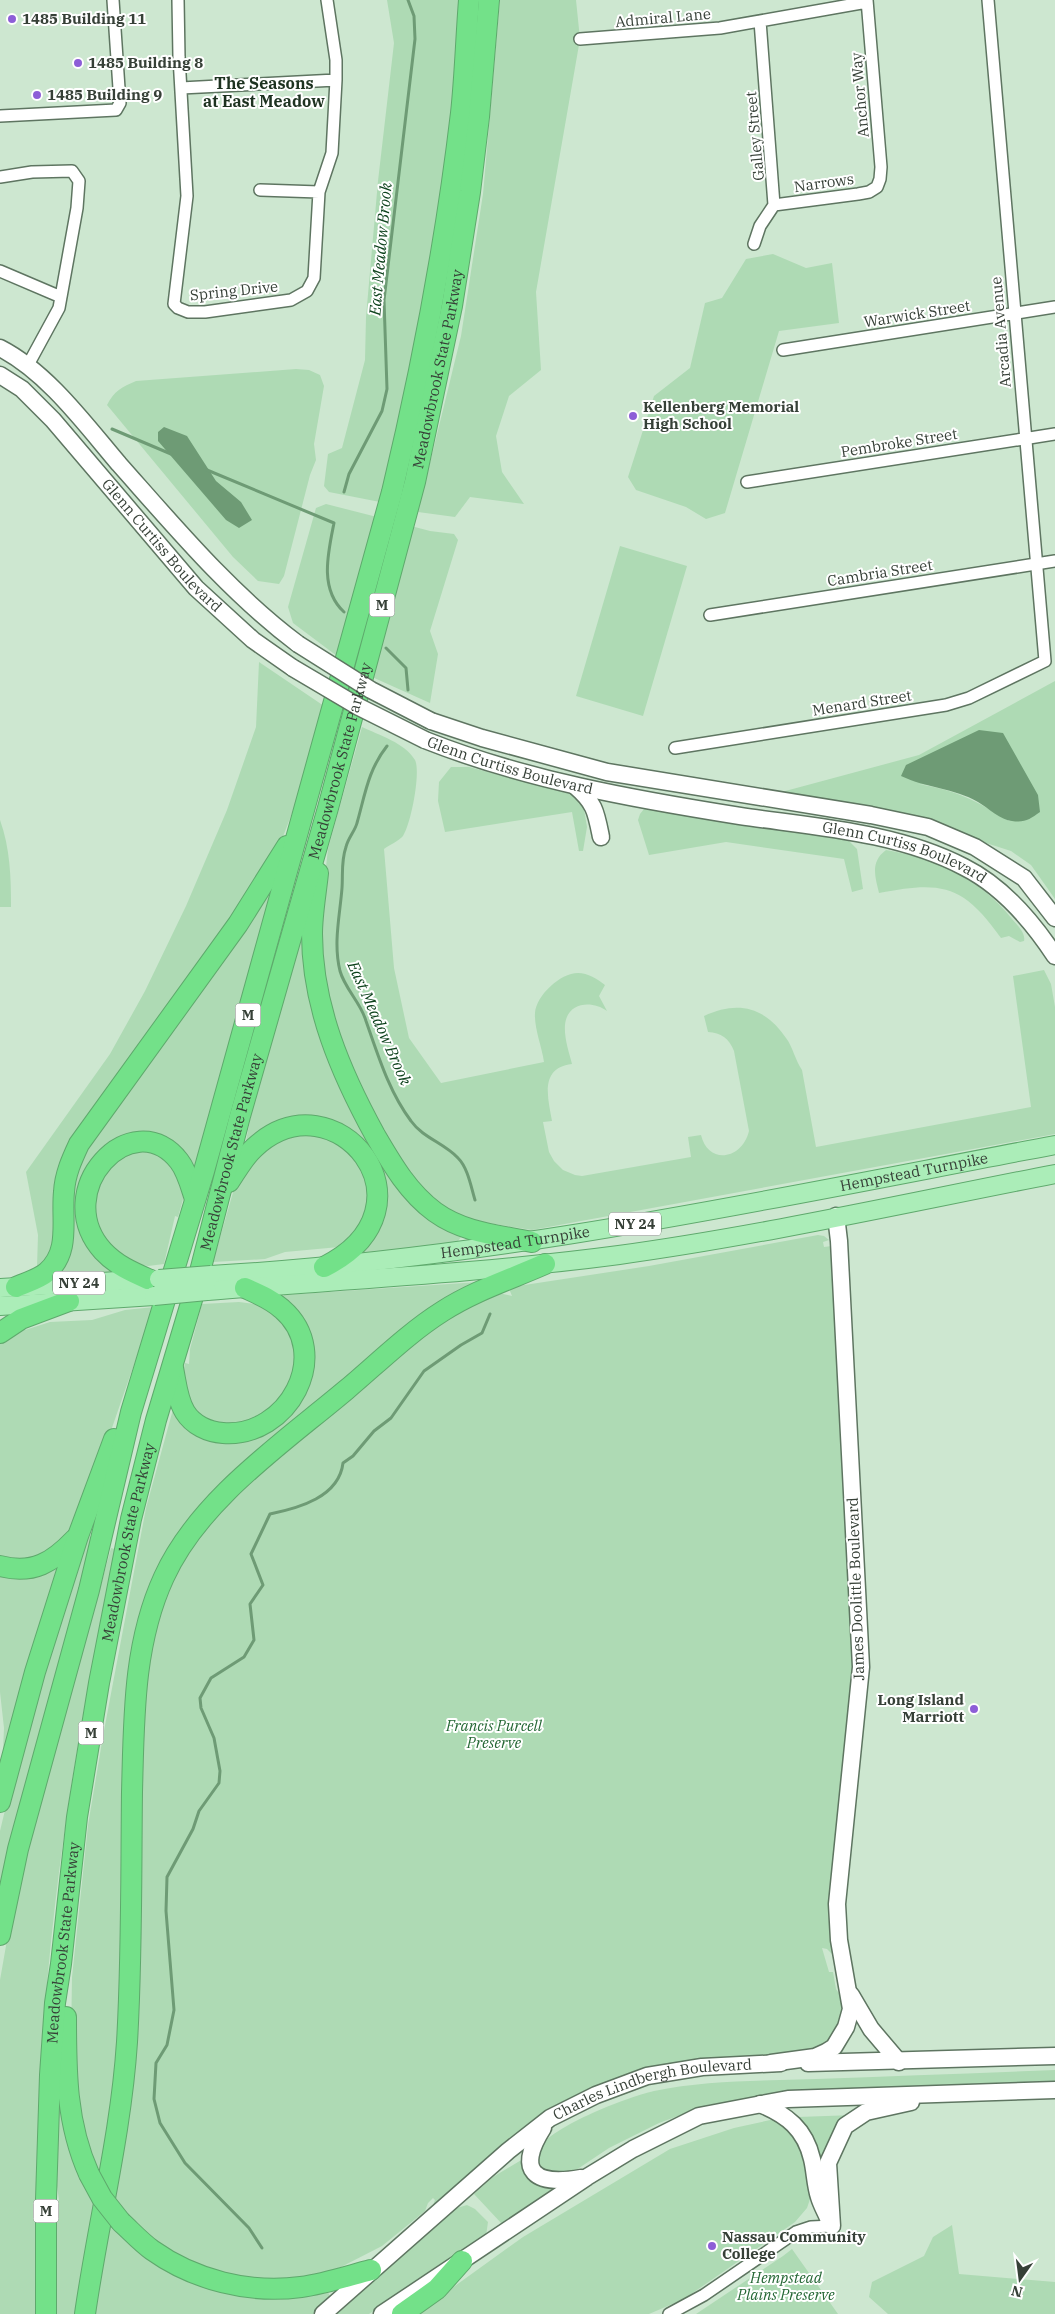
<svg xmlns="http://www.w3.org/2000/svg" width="1055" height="2314" viewBox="0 0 1055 2314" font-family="'IBM Plex Serif',serif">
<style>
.green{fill:#aedab4;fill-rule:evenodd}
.water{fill:#6e9b75}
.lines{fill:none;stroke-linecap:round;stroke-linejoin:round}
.stream{stroke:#6e9b75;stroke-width:3}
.street-casing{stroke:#5e7561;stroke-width:14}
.secondary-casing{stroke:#5e7561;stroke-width:19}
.primary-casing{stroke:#5ea96c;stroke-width:20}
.highway-casing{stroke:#5ea96c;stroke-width:22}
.street{stroke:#fff;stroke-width:11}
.secondary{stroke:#fff;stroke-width:16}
.primary{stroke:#abedb8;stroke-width:18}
.highway{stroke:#73e189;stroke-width:20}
.secondary-bridge-casing{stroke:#5e7561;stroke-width:19;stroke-linecap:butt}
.primary-bridge-casing{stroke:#5ea96c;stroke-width:20;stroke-linecap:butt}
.highway-bridge-casing{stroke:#5ea96c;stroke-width:22;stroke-linecap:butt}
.secondary-bridge{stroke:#fff;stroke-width:16}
.primary-bridge{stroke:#abedb8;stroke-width:18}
.highway-bridge{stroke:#73e189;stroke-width:20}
.poi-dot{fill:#8d5ed7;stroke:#fff;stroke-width:2}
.labels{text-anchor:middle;stroke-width:4;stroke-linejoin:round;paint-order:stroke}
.shield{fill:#fff;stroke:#727973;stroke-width:1}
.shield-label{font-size:14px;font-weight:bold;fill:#364037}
.street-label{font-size:15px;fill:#364037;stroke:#fff}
.poi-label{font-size:15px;font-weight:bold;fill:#364037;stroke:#fff;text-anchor:start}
.park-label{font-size:15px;font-style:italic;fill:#246734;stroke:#fff}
.neighbourhood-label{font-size:16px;font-weight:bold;fill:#1d3220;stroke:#fff}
.water-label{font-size:16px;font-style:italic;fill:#0d421c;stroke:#fff}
</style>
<rect width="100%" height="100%" fill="#cde7d0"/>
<path class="green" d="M387,0H463C450,170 418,336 380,502L329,492L324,486L328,454L342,448L365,360L366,317L378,181L394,43Z
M500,0H576L580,39L536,292L541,370L509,396L496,436L502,472L524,504L470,497L455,517L418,512L461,336L483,194Z
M773,254L806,268L832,263L839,323L779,331L725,513L706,519L686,507L636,490L628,477L654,396L690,368L705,303L722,298L746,259Z
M296,369L309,370L320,375L324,386L314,444L316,460L310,475L284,576L279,584L258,581L233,557L107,405C114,391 122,387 136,381Z
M326,504L377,517L337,656L293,623L288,607L316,508Z
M411,526L430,531L454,534L458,540L430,631L438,654L430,703L372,677Z
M620,546L687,566L643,716L576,696Z
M259,662L324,706C310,760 295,813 271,864L73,1146L53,1260L37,1267L38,1235L26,1172L110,1054L145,991L186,906L227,810L256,727Z
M1055,681V899L1031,865L1011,851L939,828L763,797L919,755ZM918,784L1038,795L1009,821C977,801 956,790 918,784Z
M362,727C379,735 405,743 415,760C421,772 411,824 403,836C399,841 389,845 384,849L394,968L409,1038L441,1083L544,1062C542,1047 534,1028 535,1013C536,996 560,973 578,973C588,973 597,979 605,985L599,996L607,1011C592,1000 567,1002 565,1025C564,1038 569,1052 572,1064C539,1068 548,1098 552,1121L543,1122L549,1152L554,1161L563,1170L575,1175L582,1176L691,1157L688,1137L701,1135C708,1165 742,1160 749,1131L734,1051C729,1038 721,1033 708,1032L704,1016C738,1000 765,1007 786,1038C793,1047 795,1060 802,1070L816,1147L1031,1107L1013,976L1044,970L1051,984L1055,1007V1134L532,1230L469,1220L426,1199L352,1083L326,993L321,945L323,893L328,849Z
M451,767H469L582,797L587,827L583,851H579L572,812L445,832L438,801L439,782Z
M648,804L848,840L857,849L863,889L852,892L844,859L726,842L649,855L638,820L640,814Z
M0,820C10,848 11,876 11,907H0Z
M886,850C936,859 980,878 1012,919C1017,925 1026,933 1024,941L1020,942L1009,936L1001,938C963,884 941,881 879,893C875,876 870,862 886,850Z
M274,886L194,1178L187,1165L129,1139L82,1197L112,1266L110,1274L54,1278L67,1201L80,1153Z
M304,922L309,958L380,1156L463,1234L456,1244L358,1254L382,1187L335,1127L245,1146L253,1105Z
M329,1135L368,1167L367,1223L339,1247L285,1252L265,1259L213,1262L236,1182L243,1167L279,1136Z
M134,1148L155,1150L173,1161L184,1196L178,1217L175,1216L164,1264L148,1266L121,1261L95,1231L92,1193L100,1172Z
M818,1235L824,1236L829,1240L823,1242L824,1247L832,1246L853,1680L831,1918L832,1954L827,1949L822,1948L829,1972H833L836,1989L842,1998L844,2020L829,2046L820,2044V2049L589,2092L431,2210L435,2200L433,2198L428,2203L425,2211L382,2246L341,2267L292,2285L243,2282L168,2255L112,2202L140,1710L154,1628L181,1557L228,1499L442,1317L494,1292L512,1296L510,1291L505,1288L649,1266Z
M479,1282L246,1469L149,1598L121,2041L101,2184L74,2093L71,2041L72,1977L88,1825L103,1736L146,1508L175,1402L240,1440L306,1383L278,1302L284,1295Z
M239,1302L255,1304L267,1311L270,1307L285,1320L300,1358L275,1414L234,1430L195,1418L181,1380L185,1363L189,1364L190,1349L202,1304Z
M154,1307L82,1514L67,1539L45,1558L0,1562V1340L22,1325L25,1330L50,1322L92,1320L125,1310Z
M87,1536L92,1537L0,1897V1831L12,1781Z
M111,1548L115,1549C80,1717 51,1887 42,2058C38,2143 39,2229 37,2314H0V1980L13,1906L59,1726L72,1691Z
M57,1565L61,1568L8,1751H3L4,1728L0,1692V1575Z
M1055,2070V2081L788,2092L707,2105L659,2123L609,2148L567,2176L540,2172L535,2153C548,2127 625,2098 654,2091C707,2080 763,2081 816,2079C896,2076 975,2073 1055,2070Z
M61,2090L98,2205L79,2314H57L54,2208L59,2200L56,2179V2112Z
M854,2115L823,2174C818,2149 816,2135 798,2117Z
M775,2119L798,2131L811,2196L807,2208L795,2222L684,2299L649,2314H416L523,2237L670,2149L734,2128Z
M523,2159C528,2181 535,2186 557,2188L502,2224L474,2194L493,2177Z
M467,2205L475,2209L488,2222L486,2236L369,2314H337L457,2208Z
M107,2222L133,2246L192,2280L326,2289L330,2296L313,2314H91Z
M952,2225L959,2274L1055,2282V2314H888L869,2297L872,2282L924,2256L933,2237Z
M792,2249L838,2314H696L783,2256Z"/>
<path class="water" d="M164,427L187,436L216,481L241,502L252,520L239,528L226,520L158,441V432Z
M979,730L1003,733L1038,795L1040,812C1030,819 1025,823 1012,821C1001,820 988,808 978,802C954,788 926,788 901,776L906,765Z"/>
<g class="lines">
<path class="stream" d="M112,429L171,454
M207,470L334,523C328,553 319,589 344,612
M344,492L349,474L382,411L387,389L384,300L415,39L414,16L408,0
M386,648L406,668L408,690
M387,746C368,770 365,795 357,823C355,831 348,838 346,847C341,861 343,873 342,888C340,915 333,943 340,971C345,989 361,1003 366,1021C378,1055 389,1092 411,1121C423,1138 444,1143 458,1158C468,1168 471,1187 475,1200
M262,2248L249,2228L185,2163L160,2123L154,2099L156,2063L167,2045L174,2010L166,1911L167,1877L193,1829L199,1811L219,1783L220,1771L214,1738L201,1708L200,1698L211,1678L244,1657L254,1640L250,1604L263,1585L251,1554L270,1514C299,1508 339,1497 343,1463L353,1456L374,1431L391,1418L424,1371L461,1345L482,1333L490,1314"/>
<g class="street-casing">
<path id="street" d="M178,0L179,57L187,196L174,304L178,308L188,312H205L291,300L307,291L314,278L319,192L332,153L336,80V60L327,0
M867,0L881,167L880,179L877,187
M580,39L720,28L867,2
M181,88L336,80
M0,116L116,110L120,103L113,0
M0,177L32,172L72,171L79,181L77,208L59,308L28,365
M260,190L319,192
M774,205L858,194L869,192L877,187
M754,244L760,226L774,205L760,21
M0,271L61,297
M783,350L1055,307
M747,482L1055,434
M710,615L1055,561
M675,748L946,705L969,698L1045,661L988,0
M669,2314L704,2295L796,2232L811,2227L832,2226"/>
</g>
<g class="secondary-casing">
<g id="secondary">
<path d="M0,348C47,372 85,424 119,464C175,527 230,593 298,644"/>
<path id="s1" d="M0,375L22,389L53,420L196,588L253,640L293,668"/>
<path d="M431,721L482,738L607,772L871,815L928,827L975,847L1024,878L1055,918"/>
<path id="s2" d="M425,740C526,780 633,799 740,816C815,827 897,832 964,867C1002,886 1032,921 1055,956"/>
<path d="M575,786C595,803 596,812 601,837"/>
<path d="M851,1995L871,2029L899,2062"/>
<path d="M771,2063L815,2057L826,2052L834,2047L846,2027L851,2009L839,1940L837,1904L861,1667L839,1241L836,1216"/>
<path d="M808,2063L1055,2056"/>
<path d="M760,2104C787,2115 805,2129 812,2159C815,2171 815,2185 819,2197C821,2204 825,2211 828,2218"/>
<path d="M543,2128C515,2172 535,2186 581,2178"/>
<path d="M832,2226L828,2163L845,2126L866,2112L911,2102"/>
<path id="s3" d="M323,2314L508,2151L550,2118L596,2095L647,2076L702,2067L781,2063"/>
<path d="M382,2314L587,2177L633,2149L699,2116L788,2099L1055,2090"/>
</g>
</g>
<g class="primary-casing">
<g id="primary">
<path id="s4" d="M211,1275C496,1259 775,1198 1055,1145"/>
<path d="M0,1288L151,1279"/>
<path d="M207,1291C344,1280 483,1273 619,1255C764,1235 911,1202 1055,1174"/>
<path d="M0,1306L154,1296"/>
</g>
</g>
<g class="highway-casing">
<g id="highway">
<path d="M318,873C316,893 312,914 312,934C312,1006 341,1073 375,1135C392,1164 408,1192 435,1212C464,1233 499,1235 532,1242"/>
<path d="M229,1182C237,1170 244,1157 254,1148C335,1072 444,1207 324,1267"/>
<path d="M148,1279C132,1272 116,1265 103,1251C49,1191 132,1102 179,1161C187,1171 191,1187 195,1199"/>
<path d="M16,1287C25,1283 39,1279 47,1272C71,1251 61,1220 64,1192C65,1174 72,1159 79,1144L238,924L287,846"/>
<path d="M0,1333L21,1319L69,1301"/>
<path d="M173,1368C176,1382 177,1399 185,1412C193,1425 208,1432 223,1433C288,1438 334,1354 282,1309C271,1299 258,1294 245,1288"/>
<path d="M0,1566C33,1575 53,1562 75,1539"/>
<path d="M0,1802L35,1672L78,1536L114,1439"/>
<path d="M0,1935L18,1849L89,1590L131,1412L204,1171L392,492C422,367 446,241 461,113C465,76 466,38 469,0"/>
<path d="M66,2017C66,2071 66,2123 89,2174"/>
<path d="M121,2222C131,2231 141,2242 152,2250C194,2280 249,2294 301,2287C324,2284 348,2276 371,2270"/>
<path id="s5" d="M46,2314V2199L50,2075L55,2003L61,1964L77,1817L99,1683L131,1519L156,1420L197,1283L240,1116L328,808L415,482L452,306L470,192L479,117L489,0"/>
<path d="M85,2314C98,2223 121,2134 127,2042C132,1959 131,1875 132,1792C134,1719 133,1644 164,1577C199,1500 283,1443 346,1390C377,1364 408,1333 443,1311C474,1291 511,1279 545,1264"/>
<path d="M402,2314L437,2289L462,2261"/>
</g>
</g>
<use href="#street" class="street"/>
<use href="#secondary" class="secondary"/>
<use href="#primary" class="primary"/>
<use href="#highway" class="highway"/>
<g class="secondary-bridge-casing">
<path id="secondary-bridge" d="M298,644L371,690L431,721
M293,668L359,707L425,740"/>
</g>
<g class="primary-bridge-casing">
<path id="primary-bridge" d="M159,1279L211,1275
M154,1296L207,1291"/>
</g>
<g class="highway-bridge-casing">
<path id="highway-bridge" d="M89,2174L102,2198L121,2222"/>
</g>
<use href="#secondary-bridge" class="secondary-bridge"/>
<use href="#primary-bridge" class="primary-bridge"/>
<use href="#highway-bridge" class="highway-bridge"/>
</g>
<g class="poi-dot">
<circle cx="12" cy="19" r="5"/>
<circle cx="78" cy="63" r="5"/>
<circle cx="37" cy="95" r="5"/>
<circle cx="633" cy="416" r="5"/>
<circle cx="974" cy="1709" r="5"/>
<circle cx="712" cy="2246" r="5"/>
</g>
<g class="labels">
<g class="shield">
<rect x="369.5" y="593.5" width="25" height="23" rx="4"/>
<rect x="235.5" y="1003.5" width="25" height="23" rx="4"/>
<rect x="609" y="1212.5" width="52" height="23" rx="4"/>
<rect x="53" y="1271.5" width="52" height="23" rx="4"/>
<rect x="78.5" y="1721.5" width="25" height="23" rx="4"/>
<rect x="33.5" y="2199.5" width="25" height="23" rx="4"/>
</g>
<g class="shield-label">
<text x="382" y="610">M</text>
<text x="248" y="1020">M</text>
<text x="635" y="1229">NY 24</text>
<text x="79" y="1288">NY 24</text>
<text x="91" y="1738">M</text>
<text x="46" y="2216">M</text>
</g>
<g class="street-label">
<text transform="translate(663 18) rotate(-5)" y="5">Admiral Lane</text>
<text transform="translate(860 95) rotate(-95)" y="5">Anchor Way</text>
<text transform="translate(755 136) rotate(-95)" y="5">Galley Street</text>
<text transform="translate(824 183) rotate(-8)" y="5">Narrows</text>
<text transform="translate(234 291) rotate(-6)" y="5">Spring Drive</text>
<text transform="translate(917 314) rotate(-9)" y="5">Warwick Street</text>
<text transform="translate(1001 332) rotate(-95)" y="5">Arcadia Avenue</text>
<text dy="5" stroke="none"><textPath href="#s5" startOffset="1992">Meadowbrook State Parkway</textPath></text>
<text transform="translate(899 443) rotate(-9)" y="5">Pembroke Street</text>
<text dy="5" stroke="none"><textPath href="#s1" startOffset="236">Glenn Curtiss Boulevard</textPath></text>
<text transform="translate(880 573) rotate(-9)" y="5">Cambria Street</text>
<text transform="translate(862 703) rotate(-9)" y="5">Menard Street</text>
<text dy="5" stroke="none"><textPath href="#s5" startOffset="1588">Meadowbrook State Parkway</textPath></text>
<text dy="5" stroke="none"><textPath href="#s2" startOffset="89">Glenn Curtiss Boulevard</textPath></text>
<text dy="5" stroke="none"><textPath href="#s2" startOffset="494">Glenn Curtiss Boulevard</textPath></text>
<text dy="5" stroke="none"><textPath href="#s5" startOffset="1182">Meadowbrook State Parkway</textPath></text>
<text dy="5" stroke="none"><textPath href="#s4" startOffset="711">Hempstead Turnpike</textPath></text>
<text dy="5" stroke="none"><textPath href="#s4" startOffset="306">Hempstead Turnpike</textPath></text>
<text dy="5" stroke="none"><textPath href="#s5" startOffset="778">Meadowbrook State Parkway</textPath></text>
<text transform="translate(856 1589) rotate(-92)" y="5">James Doolittle Boulevard</text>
<text dy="5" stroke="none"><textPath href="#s5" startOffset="372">Meadowbrook State Parkway</textPath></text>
<text dy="5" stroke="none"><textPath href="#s3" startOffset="408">Charles Lindbergh Boulevard</textPath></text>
</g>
<g class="poi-label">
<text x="22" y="24">1485 Building 11</text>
<text x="88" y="68">1485 Building 8</text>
<text x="47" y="100">1485 Building 9</text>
<text x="643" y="412">Kellenberg Memorial<tspan x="643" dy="17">High School</tspan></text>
<text x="964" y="1705" text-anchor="end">Long Island<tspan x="964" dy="17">Marriott</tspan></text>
<text x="722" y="2242">Nassau Community<tspan x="722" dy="17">College</tspan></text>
</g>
<g class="park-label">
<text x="494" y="1731">Francis Purcell<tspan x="494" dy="17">Preserve</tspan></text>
<text x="786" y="2283">Hempstead<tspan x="786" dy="17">Plains Preserve</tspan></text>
</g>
<g class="neighbourhood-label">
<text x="264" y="89">The Seasons<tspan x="264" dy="18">at East Meadow</tspan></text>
</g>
<g class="water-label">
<text transform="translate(380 249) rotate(-85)" y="6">East Meadow Brook</text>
<text transform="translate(380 1023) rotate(66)" y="6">East Meadow Brook</text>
</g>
</g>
<g transform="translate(1020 2279) rotate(194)" stroke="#ffffff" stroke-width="4" paint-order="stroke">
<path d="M0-4L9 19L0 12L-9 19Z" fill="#364037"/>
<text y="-8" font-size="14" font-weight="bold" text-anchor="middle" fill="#364037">N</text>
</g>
</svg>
